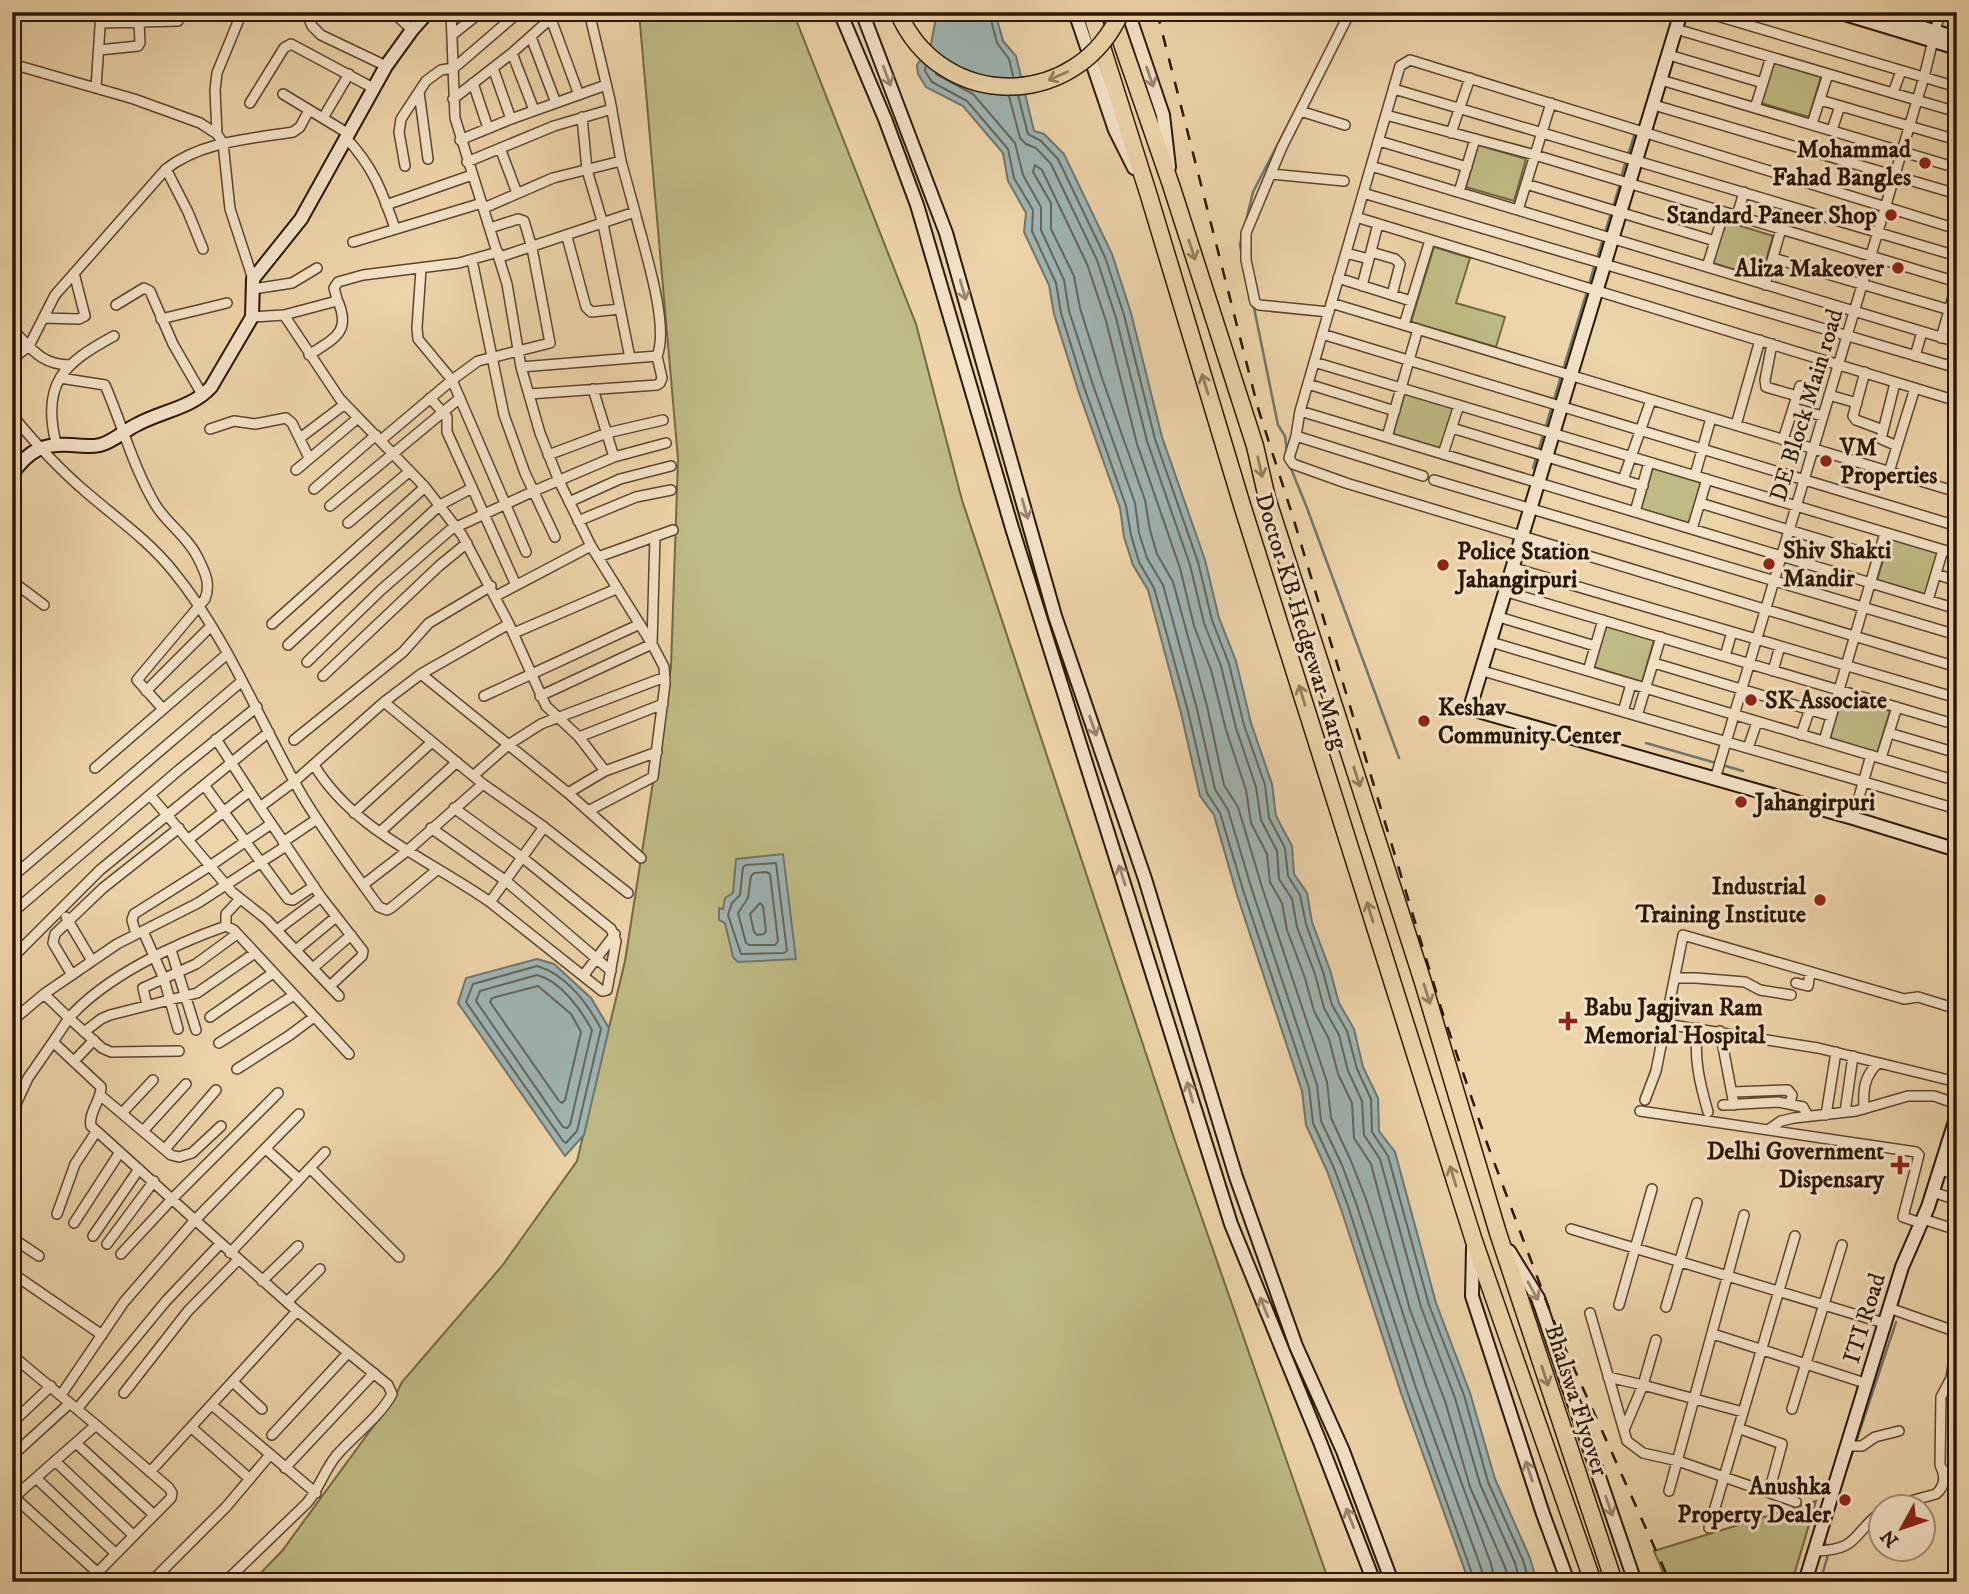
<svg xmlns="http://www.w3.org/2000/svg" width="1969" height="1594" viewBox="0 0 1969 1594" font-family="'IM FELL DW Pica',serif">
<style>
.green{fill:#bfbb84;stroke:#746943;stroke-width:2}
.water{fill:#9fb5b4;stroke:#70766d;stroke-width:2}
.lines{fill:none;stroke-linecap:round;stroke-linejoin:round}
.shore{stroke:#64665b;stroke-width:2}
.stream{stroke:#70766d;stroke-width:2.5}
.street-casing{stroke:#5b462c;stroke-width:12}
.secondary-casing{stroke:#2a1702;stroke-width:16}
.highway-casing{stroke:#2a1702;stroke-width:19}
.street{stroke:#f4e3c8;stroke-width:9}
.secondary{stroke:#f4e3c8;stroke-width:12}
.highway{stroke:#eed4aa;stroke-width:16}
.rail{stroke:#2a1702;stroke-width:2.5;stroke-dasharray:12 12;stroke-linecap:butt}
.highway-bridge-casing{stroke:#2a1702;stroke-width:19;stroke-linecap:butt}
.highway-bridge{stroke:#eed4aa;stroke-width:16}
.oneway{stroke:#99876f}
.oneway2{stroke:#967f5e}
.poi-dot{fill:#8f2418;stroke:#f4e3c8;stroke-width:2.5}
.labels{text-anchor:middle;stroke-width:6;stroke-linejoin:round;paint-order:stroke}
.poi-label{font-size:24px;font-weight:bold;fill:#2a1702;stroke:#f4e3c8;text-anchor:start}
.street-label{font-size:24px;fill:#2a1702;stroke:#f4e3c8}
</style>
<rect width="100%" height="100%" fill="#eed4aa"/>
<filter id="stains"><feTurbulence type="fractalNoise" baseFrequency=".00286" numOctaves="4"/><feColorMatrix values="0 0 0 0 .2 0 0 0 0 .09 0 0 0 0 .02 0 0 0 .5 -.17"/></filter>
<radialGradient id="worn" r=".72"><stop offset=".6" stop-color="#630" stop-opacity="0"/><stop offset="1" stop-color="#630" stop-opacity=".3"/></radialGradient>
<path class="green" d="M639,12H793L916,324L962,500L1175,1141L1329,1582H252L282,1551L394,1398L402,1382L502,1266L577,1161L625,961L671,667L678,459Z
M1773,61L1821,76L1809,117L1761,103Z
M1478,145L1526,159L1514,201L1466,187Z
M1725,221L1773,236L1761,278L1713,263Z
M1434,247L1470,258L1456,303L1505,317L1496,347L1411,322Z
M1405,393L1453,407L1441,449L1393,434Z
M1653,467L1702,481L1689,523L1641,509Z
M1890,538L1938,552L1925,594L1877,580Z
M1606,626L1654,640L1642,682L1594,667Z
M1842,697L1890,711L1877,753L1830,739Z
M1816,1501L1792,1582H1667L1654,1551Z"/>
<path class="water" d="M934,12H995L1003,41L1016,56L1034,131L1044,134L1064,154L1112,254L1131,313L1162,437L1205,560L1219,618L1236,661L1251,723L1272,784L1276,816L1292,846L1294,874L1307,893L1312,922L1330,970L1339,1003L1354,1029L1363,1067L1378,1098L1379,1131L1395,1152L1436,1303L1470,1393L1495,1479L1530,1558L1537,1582H1469L1401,1393L1341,1209L1327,1171L1306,1125L1302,1091L1237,895L1214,815L1200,796L1181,713L1148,590L1133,565L1124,537L1120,508L1078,390L1054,314L1049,285L1024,232L1026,213L1008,181L1003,153L963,106L926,87L918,74L917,65L931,44L935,23Z
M783,854L796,959L738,962L733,957L725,923L719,920V908L723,909L725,898L733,893L736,859Z
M537,959L554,964L591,998L609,1028L584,1135L565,1156L458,1003L466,978Z"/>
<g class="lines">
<path class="shore" d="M989,12L997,43L1009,59L1013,76
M926,64L925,71L932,82L967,101L1008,149L1014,178L1033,210L1032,231L1056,283L1061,313L1084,387L1126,506L1131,535L1139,562L1154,588L1188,711L1207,793L1220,813L1244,893L1309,1088L1313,1123L1334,1168L1348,1206L1407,1391L1475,1582
M936,74L973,94L1015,143L1023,175L1041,207V230L1064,280L1069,311L1093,385L1135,503L1139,533L1147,558L1163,585L1197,709L1215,789L1228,810L1252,890L1317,1085L1321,1121L1342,1165L1356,1203L1416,1388L1481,1568L1484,1582
M1018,95L1028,134L1041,141L1058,159L1105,257L1124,315L1155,439L1198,562L1212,620L1229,664L1244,725L1265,785L1269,818L1285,848L1288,876L1300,895L1306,924L1323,972L1332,1005L1347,1031L1357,1069L1371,1099L1372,1132L1388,1156L1429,1305L1464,1395L1488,1482L1523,1560L1529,1582
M1009,96L1020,138L1026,144L1036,148L1051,164L1097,260L1116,318L1147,441L1190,565L1204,623L1221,666L1236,728L1256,787L1261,820L1277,851L1279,879L1292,899L1297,927L1315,974L1324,1008L1339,1035L1348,1071L1362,1101L1364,1135L1380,1159L1421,1307L1455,1398L1480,1484L1515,1563L1520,1582
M776,863L787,951L784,953L741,954L728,915L732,903L740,895L743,867L746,865Z
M754,873L766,872L770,874L778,941L775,945H749L746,943L738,913L748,898L751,876Z
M760,903L763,906L766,931L764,934L757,935L754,932L750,914Z
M537,966C566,974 588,1004 601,1029L577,1131L566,1143L563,1141L466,1002L473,984Z
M537,975C561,981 581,1010 592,1030L570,1125L567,1128L563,1127L476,1001L480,991Z
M538,986L571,1014L581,1032L565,1100L562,1103L559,1101L490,1002L492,998Z
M1495,1582L1491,1564L1426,1385L1366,1199L1351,1161L1331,1118L1327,1082L1262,887L1238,807L1224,785L1207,706L1173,582L1157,554L1150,530L1145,500L1103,381L1080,308L1074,276L1051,229V203L1033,172L1035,165L1042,170L1087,264L1106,321L1137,444L1180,568L1194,626L1211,670L1226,730L1246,790L1251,823L1267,854L1270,882L1282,903L1287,930L1305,978L1314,1011L1329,1039L1338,1074L1352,1103L1354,1138L1371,1164L1410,1310L1445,1401L1470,1487L1505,1567L1509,1582"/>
<path class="stream" d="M1621,177L1635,133
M1245,225L1253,192L1310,82
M1242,256L1240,245L1242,235
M1597,258L1620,184
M1589,284L1595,264
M1253,303L1278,425L1285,436L1287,453
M1290,466L1307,508L1399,758
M1533,468L1587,291
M1646,743L1716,763
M1722,765L1743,771
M1856,1442L1896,1322
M1840,1488L1854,1448
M1820,1582L1828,1555L1824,1538"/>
<g class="street-casing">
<path id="street" d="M306,12L312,26L321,35L386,66
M393,12L412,30
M451,12L455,118L507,284L521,367L540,433L559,481L591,546L652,644L664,667L665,684L653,777L588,811
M589,12L610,100L621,161L635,212
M1704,12L1957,87
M551,19L579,95
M100,23L178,21
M1676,29L1957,112
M452,35L481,12
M531,37L556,103
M99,50L138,46L140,43L139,21
M512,53L534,110
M1669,55L1763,83
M12,64L134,99L200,123L217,134L223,143L230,209L253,279
M493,68L511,119
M1661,80L1957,168
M473,83L488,128
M96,88L101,12
M1394,89L1957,256
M419,92L428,159
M1893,93L1901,71
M283,94L349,134
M453,99L512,53L558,12
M1820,100L1957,140
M250,103L284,48L291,44L373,88
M1654,105L1957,194
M1755,108L1771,57
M1300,111L1345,125
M1386,115L1535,155L1957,282
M582,117L587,170L603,224L630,358
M323,118L349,74
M1812,124L1828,74
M1832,130L1840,106
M1451,133L1470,78
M217,134L215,90L217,73L242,12
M347,139C374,168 382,192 395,228
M460,140L511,119L606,85
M1379,141L1467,167
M500,148L517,193
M467,162L554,126L612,109
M405,166L399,132L401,119L426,81L441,70L454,68L519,12
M1371,166L1957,342
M166,169L188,212L203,249
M1271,174L1344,181
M1526,184L1715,241
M1459,192L1475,139
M1363,193L1957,368
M386,205L472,175
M484,208L553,178L621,161
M1518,210L1551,103
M1737,216L1744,192
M1356,217L1957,401
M1957,229L1410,60L1400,66L1300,411L1296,436L1289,458L1293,464L1346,483L1957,667
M567,237L586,307L591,312L620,309
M353,242L482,203
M1371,252L1395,259L1400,264L1392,295
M1346,253L1369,259
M500,257L635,212C643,245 670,325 657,356L521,367
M1773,258L1950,310
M472,260L504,415L525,473L555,537
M1707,267L1724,212
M421,269L417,328L418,339L452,380L526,552
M1338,278L1411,301
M1765,285L1781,229
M1362,286L1378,224
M253,289L292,283L317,268
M1331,303L1957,492
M116,305L144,288L150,291L173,344L203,396
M1329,312L1259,305L1255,302L1246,260V233L1282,147L1350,12
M284,315L333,302L337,299L334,288L338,282L363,275L459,263L498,252
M252,317L284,315L340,399L425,487L462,535L509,624L421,674L384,702L295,781L260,807L321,897L363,951L362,956L330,986
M43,318L79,319L85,316L74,273
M161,319L227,303
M1404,325L1430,240
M12,329C31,348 41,365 70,365
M1322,334L1957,526
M1941,338L1957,283
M1772,344L1765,380L1766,387L1797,396
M309,355C335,338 352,332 337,299
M1915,356L1922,332
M12,359L29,346L55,295L166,169C202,141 250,139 293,132L300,127L309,110
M1314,362L1957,554
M1865,372L1853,416L1856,420L1883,430
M60,378L105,385C122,424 133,467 155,504C167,524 188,537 198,558C205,572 211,584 205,599L137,680L163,709
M1895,383L1881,439L1897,446
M1308,384L1395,411
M593,389L614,457
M529,394L657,385L660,383L662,378L657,356
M1829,395L1857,403
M430,398L447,417V432L516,585
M1793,408L1823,416
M1300,411L1957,609
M12,415C35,443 59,469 86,492C116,518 148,540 173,571C228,638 260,723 303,797C326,835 353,871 379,907L387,910L391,908L438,869
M1736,425L1760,340
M1452,428L1643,486
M210,429L234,421L255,424L286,418L292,423L309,458
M1296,436L1423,476
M1387,437L1418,329
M300,438L345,404
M381,440L452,380L478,361L550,343L532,248L524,221L518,219L490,228
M1783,440L1800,386
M56,443C41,383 64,363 114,336
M1443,454L1459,405
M548,455L607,433L663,420
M296,470L358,418
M1889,472L1915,388
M1695,475L1711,418
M1434,480L1957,635
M1623,480L1651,400
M314,489L376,435
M569,502L620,479L671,466
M1700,503L1878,557
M330,506L460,398
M1635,512L1649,462
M578,521L636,497L671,490
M348,523L410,471
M1692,529L1707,479
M598,557L673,530
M1514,568L1957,698
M1936,574L1957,581
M12,581L44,605
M1507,592L1957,725
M496,596L591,546
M1928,600L1943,550
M1499,617L1595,646
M272,624L425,487
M509,624L546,706L579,737L605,771L568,793
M514,633L616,589
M1491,642L1957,781
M288,645L440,505L472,488
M1725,656L1732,632
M307,662L381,590L450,530L534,491L614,457L666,443
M1654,663L1831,716
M1483,671L1957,809
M1588,671L1603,620
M1773,671L1780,646
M421,674L568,793L641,858
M323,676L439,566L467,543
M146,691L210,627
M484,696L640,624
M540,696L652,644L655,536
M1623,712L1631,684
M1637,716L1661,637
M1889,733L1957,753
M1801,735L1810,709
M579,737L663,704
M216,739L260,807
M294,740L403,652L429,623L491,586
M1824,741L1885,533
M1748,748L1757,722
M1881,758L1897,707
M314,765C354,831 429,859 490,902L544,827L483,784L384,702
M95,768L226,655
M605,771L657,752
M473,776L508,745L541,724L665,677
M1715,779L1924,77L1940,12
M204,785L288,899L293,900L314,886
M150,795L232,892L266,919L339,996
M454,808L523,858L611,929L616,941L607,990L602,991L490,902
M354,813L432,742
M1853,818L1871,755
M544,827L628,893
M431,828L506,881L611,971
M380,832L457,762
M189,839L250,791
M283,842L317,819
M12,877L242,681
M363,885L407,851L483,784
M12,913L180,769L257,707
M66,917L92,961
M226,926V914L240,899
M277,930L321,897
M143,931L164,979L178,1029
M136,934L132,920L134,914L210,866L271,824
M171,950L196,1030
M296,950L336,917
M12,958L100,870L269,732
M313,968L351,935
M72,975L53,943L55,934L103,888L179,828
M583,976L615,934
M1675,978H1696L1745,982L1760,990L1791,995
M1796,983L1808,986L1810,973
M44,994L69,1018L53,1042L101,1087C101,1101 88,1113 91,1126L195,1220L124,1302L61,1395
M147,1005L143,988L196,964L237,934
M210,1017L273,973
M12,1021L44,994L117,944L198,903L286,846
M1665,1024L1818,1048L1957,1082
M1698,1028C1693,1057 1700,1084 1708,1112
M1720,1031L1734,1105
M84,1032L101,1019L110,1015L197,993L255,953
M219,1043L294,995
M179,1051L111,1052L102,1048L69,1018C105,977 174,944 226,926L234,930L349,1054
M74,1061L94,1040
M237,1069L290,1035L314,1017
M1733,1092L1788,1090L1792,1095L1790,1103
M100,1095L171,1155L179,1157L192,1153L221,1126
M1645,1100L1656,1071L1683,935L1904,999L1918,997L1957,1009
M1723,1105L1778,1102L1803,1107L1808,1116
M1864,1109C1863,1089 1864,1077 1878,1063
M1640,1111L1916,1152L1919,1155L1903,1217L1921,1223
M1845,1112L1853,1056
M12,1113L28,1078L53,1042
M122,1113L153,1080
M1826,1115L1836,1052
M1768,1130L1781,1121L1794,1118L1856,1111L1908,1096H1934L1957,1104
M143,1131L186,1084
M165,1149L216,1090
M266,1149L299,1179
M310,1168L399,1257
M1940,1170L1957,1175
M1933,1192L1957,1200
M57,1214L75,1164L96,1132
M1923,1219L1957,1230
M74,1223L120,1152
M1571,1229L1884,1323
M93,1236L139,1169
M12,1238L39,1256
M107,1244L154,1181
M230,1253L325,1152
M121,1254L173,1198L278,1093
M12,1273L102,1335
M262,1281L298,1246
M287,1302L320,1269
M1619,1305L1652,1189
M1666,1307L1697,1203
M1889,1308L1957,1332
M1590,1313L1627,1441L1643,1453L1678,1461L1796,1502
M1713,1334L1865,1383
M12,1355L96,1425L12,1499
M1608,1377L1643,1385L1743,1412
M233,1382L262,1409
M124,1393L188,1311L238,1260
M212,1405L316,1493
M77,1409L166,1301L220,1244
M1792,1409L1842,1245
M12,1423L51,1386
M96,1425L169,1488L172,1493L171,1498L98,1572
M192,1428L250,1479
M1738,1428L1782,1444L1769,1492
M1624,1430L1643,1385L1656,1340
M272,1435L348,1353
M76,1443L153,1514
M1848,1446H1862L1875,1437L1899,1431
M12,1456L70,1403
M55,1461L133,1535
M285,1468L374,1373
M1943,1471H1957
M150,1472L297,1311
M36,1478L115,1553
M1669,1491L1744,1215
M14,1497L108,1582
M1892,1506L1936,1494C1945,1486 1946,1476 1940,1465L1941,1397L1951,1378L1957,1341
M1709,1528L1795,1236
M1816,1551C1859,1550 1852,1534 1882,1511
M151,1582L226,1507L269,1456
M225,1582L307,1503C319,1489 324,1471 336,1456C353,1436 379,1418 392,1394L388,1385L297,1311L195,1220L299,1114"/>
</g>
<g class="secondary-casing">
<path id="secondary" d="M840,12L885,119L917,205L1012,528L1231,1224L1320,1442L1374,1582
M862,12L946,233L1055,616L1145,879L1236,1177L1296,1346L1343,1451L1392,1582
M1075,12L1115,130L1134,168
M1128,12L1163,115L1169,167
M1681,12L1472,701L1473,707L1478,711L1853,818L1957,850
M1838,12L1957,48
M1870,12L1957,38
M12,474C29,450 43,443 72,445C81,446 91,447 100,445C113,442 125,430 138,424C162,411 192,408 211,387L252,317L253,279L301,219L386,66L412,30L428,12
M1473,1248L1472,1296L1543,1514L1568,1582
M1509,1251L1538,1298L1635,1582
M1805,1582L1902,1267L1928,1207L1957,1115"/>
</g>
<g class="highway-casing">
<path id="highway" d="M1091,12L1149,196L1242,505L1474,1241L1593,1582
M1111,12L1171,185L1255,446L1267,498L1422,979L1498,1233L1614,1582"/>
</g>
<use href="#street" class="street"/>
<use href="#secondary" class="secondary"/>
<use href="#highway" class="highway"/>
<path class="rail" d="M1157,12L1258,408L1292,514L1441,1008L1488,1146L1559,1335L1670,1582"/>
<g class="highway-bridge-casing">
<path id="highway-bridge" d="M898,12C941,112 1077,111 1121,12"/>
</g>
<use href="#highway-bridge" class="highway-bridge"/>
</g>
<defs><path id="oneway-shaft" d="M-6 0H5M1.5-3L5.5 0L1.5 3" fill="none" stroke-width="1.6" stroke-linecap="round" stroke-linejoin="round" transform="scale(1.75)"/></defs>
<g class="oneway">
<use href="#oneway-shaft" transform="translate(887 76) rotate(69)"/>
<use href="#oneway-shaft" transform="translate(1150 77) rotate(71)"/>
<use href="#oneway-shaft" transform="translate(963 290) rotate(74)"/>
<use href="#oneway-shaft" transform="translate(1025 509) rotate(74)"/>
<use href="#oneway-shaft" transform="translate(1093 726) rotate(71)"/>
<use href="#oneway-shaft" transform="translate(1122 875) rotate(-108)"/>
<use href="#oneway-shaft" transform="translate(1190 1092) rotate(-106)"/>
<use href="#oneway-shaft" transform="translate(1533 1291) rotate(61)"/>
<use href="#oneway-shaft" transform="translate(1264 1307) rotate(-112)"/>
<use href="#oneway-shaft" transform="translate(1529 1471) rotate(-108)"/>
<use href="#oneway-shaft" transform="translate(1609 1506) rotate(71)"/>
<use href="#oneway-shaft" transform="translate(1350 1518) rotate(-111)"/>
</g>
<g class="oneway2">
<use href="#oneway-shaft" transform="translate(1058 76) rotate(156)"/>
<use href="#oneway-shaft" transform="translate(1192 250) rotate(72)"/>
<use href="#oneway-shaft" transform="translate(1205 384) rotate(-107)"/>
<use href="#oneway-shaft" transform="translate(1260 467) rotate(77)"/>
<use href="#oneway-shaft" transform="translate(1302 695) rotate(-107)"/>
<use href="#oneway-shaft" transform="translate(1357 777) rotate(72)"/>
<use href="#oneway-shaft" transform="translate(1370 912) rotate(-107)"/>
<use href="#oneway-shaft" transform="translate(1427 994) rotate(73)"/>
<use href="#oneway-shaft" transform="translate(1453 1176) rotate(-107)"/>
<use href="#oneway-shaft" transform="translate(1545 1376) rotate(72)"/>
</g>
<g class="poi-dot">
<circle cx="1925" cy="163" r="7"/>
<circle cx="1891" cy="215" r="7"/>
<circle cx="1898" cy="268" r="7"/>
<circle cx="1826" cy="461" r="7"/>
<circle cx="1769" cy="564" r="7"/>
<circle cx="1443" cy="565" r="7"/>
<circle cx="1751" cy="700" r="7"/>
<circle cx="1424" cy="721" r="7"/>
<circle cx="1741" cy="802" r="7"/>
<circle cx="1820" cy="900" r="7"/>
<path d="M1564.5 1010.5h7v7h7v7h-7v7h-7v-7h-7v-7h7z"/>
<path d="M1896.5 1154.5h7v7h7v7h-7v7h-7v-7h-7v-7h7z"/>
<circle cx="1845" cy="1500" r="7"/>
</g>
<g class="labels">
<g class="poi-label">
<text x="1911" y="157" text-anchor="end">Mohammad<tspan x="1911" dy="28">Fahad Bangles</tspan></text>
<text x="1877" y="223" text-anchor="end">Standard Paneer Shop</text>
<text x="1884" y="276" text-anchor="end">Aliza Makeover</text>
<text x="1840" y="455">VM<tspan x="1840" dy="28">Properties</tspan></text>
<text x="1783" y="558">Shiv Shakti<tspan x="1783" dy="28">Mandir</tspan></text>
<text x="1457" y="559">Police Station<tspan x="1457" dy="28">Jahangirpuri</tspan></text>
<text x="1765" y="708">SK Associate</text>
<text x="1438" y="715">Keshav<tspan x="1438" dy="28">Community Center</tspan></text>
<text x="1755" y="810">Jahangirpuri</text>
<text x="1806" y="894" text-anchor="end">Industrial<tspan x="1806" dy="28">Training Institute</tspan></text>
<text x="1584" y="1015">Babu Jagjivan Ram<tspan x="1584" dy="28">Memorial Hospital</tspan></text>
<text x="1884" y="1159" text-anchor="end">Delhi Government<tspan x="1884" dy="28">Dispensary</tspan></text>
<text x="1831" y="1494" text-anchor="end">Anushka<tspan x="1831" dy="28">Property Dealer</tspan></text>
</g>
<g class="street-label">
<text transform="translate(1806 405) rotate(-73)" y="8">DE Block Main road</text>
<text transform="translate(1302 621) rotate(73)" y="8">Doctor KB Hedgewar Marg</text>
<text transform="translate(1864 1318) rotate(-73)" y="8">ITI Road</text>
<text transform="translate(1577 1400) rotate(72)" y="8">Bhalswa Flyover</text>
</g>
</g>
<rect width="1969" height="1594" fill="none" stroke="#eed4aa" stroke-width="42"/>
<rect x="14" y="14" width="1941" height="1566" fill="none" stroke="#2a1702" stroke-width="3.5"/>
<rect x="21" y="21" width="1927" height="1552" fill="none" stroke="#2a1702" stroke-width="2"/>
<g transform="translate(1902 1528) rotate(230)"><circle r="33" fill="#f4e3c8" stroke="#a39179" stroke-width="2"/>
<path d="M0-5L12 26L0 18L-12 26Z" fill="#8f2418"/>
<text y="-10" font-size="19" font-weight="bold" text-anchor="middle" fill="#2a1702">N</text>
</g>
<rect width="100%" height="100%" filter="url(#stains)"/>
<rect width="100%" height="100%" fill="url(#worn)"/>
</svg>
